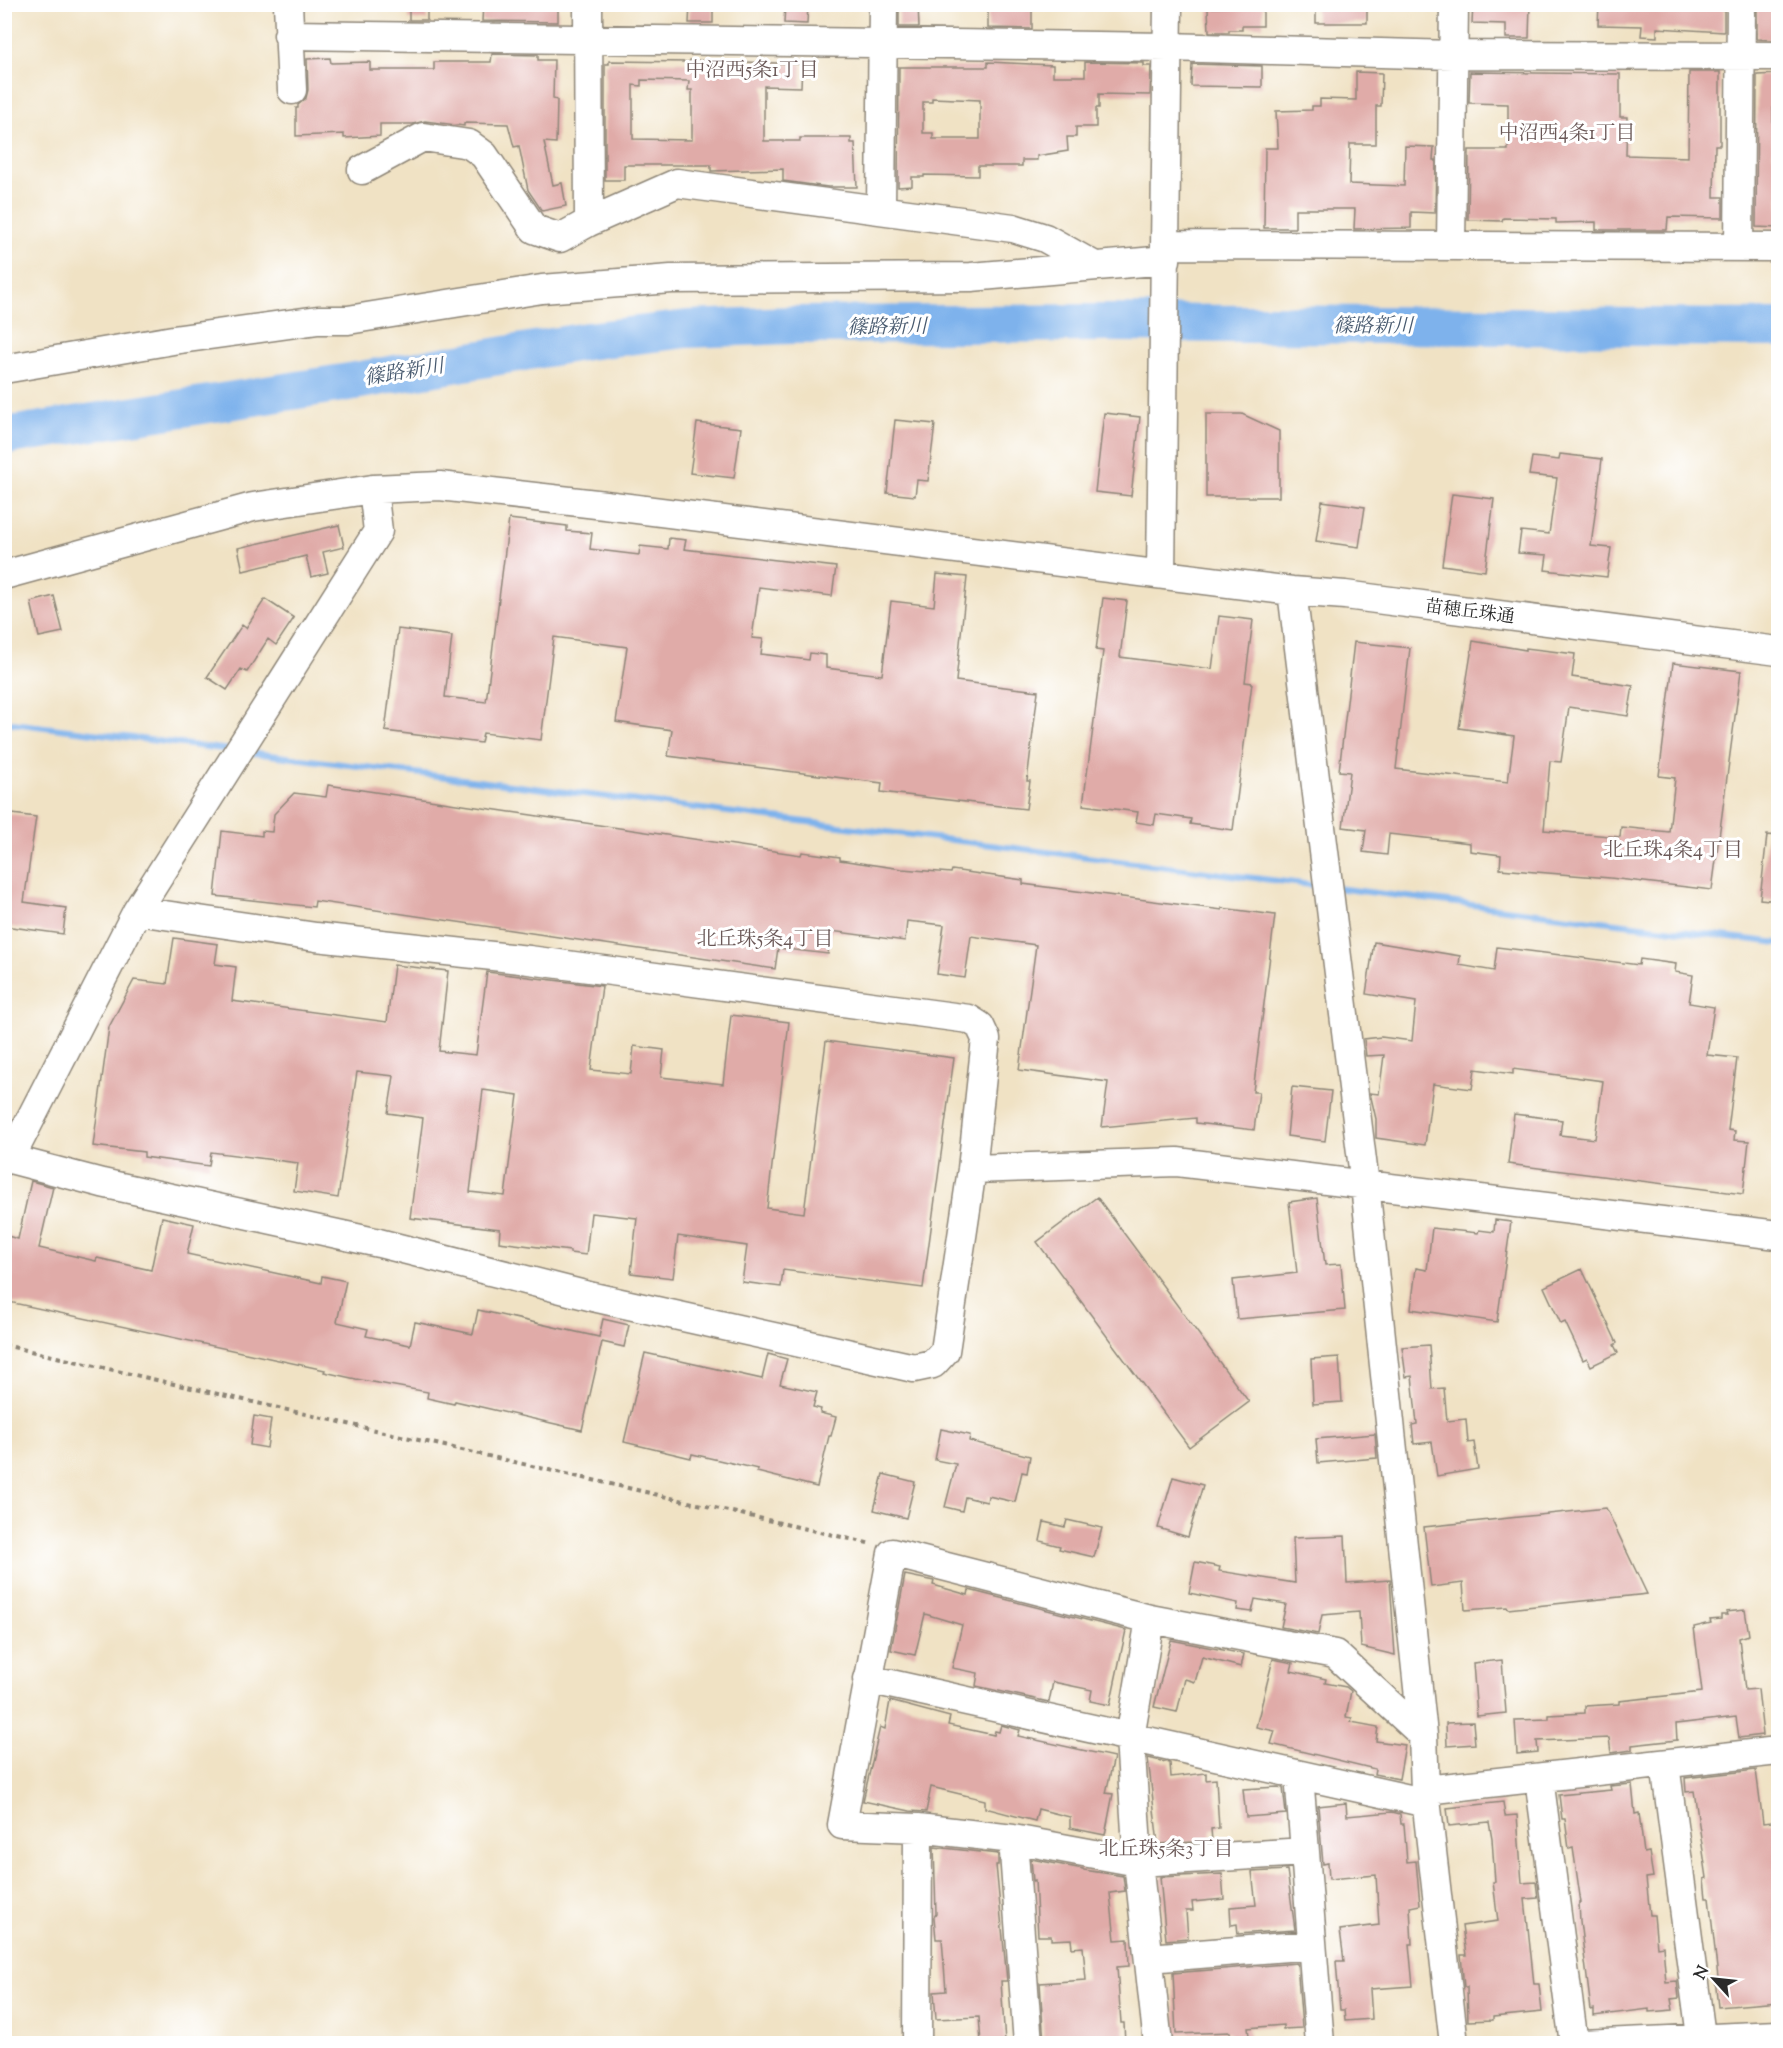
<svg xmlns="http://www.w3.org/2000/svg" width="1783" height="2048" viewBox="0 0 1783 2048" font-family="'Sorts Mill Goudy','Noto Serif JP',serif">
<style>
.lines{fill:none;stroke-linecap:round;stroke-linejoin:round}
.stream{stroke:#7eb2ec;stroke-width:6}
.river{stroke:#7eb2ec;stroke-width:38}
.building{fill:#e0aba8;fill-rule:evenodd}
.minor-casing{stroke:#8e8678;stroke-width:31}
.path{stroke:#8e8678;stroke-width:4;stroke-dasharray:4.5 4.5;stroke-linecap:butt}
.minor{stroke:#fff;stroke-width:28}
.labels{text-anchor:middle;stroke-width:6;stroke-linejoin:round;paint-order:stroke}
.street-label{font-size:18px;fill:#2b2b2b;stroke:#fff}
.neighbourhood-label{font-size:20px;fill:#6a5857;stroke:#fff}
.water-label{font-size:20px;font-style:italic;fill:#485a6f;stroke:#fff}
</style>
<rect width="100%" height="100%" fill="#fff"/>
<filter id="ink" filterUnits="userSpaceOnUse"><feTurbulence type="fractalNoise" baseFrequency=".0167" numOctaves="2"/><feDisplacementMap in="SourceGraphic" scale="12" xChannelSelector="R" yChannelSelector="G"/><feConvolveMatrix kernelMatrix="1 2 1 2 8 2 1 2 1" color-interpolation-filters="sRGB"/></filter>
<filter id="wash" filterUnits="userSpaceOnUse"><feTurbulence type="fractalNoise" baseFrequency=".008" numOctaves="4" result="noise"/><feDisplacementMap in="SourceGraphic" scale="24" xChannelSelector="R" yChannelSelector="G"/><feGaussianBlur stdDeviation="1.35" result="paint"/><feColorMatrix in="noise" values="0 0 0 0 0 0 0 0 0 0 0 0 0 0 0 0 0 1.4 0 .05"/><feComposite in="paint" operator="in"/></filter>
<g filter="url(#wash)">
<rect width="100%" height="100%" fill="#f0e2c4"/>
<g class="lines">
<path class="stream" d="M4,722L230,750
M246,752L1319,886
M1336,888L1778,943"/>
<path class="river" d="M4,436L349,382L587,341L687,329L792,325L1108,323L1778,328"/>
</g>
<g id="blocks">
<path class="building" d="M409,4H427V20H409Z
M483,4H558V22L482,21Z
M690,4H713V23H689Z
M785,4H808L807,24L784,23Z
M899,4H918L919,27H899Z
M988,4H1032V29L988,28Z
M1316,4H1367V23H1316Z
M1473,4H1530L1529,38H1506V24L1472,23Z
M1599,4L1724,7V32L1657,28V37L1641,36L1642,26L1598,25Z
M1757,4H1777L1779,40L1757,39Z
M1263,6V26H1242V30H1229V32H1209L1208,8Z
M492,54L538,55V60H554L553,99L557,100L556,143L544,142L553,185L562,183L566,206L542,211L528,190L519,146L514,147L508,124L464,123V126L425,121L413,124H380V136L344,138V134L296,136V108H298V105L306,98L308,90L307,59L330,58L331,63L370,62V70H434V62H491Z
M690,60L802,64L801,87L764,86V141H800V138H851V143H855L857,187H828L783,181V169L711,171V165H624V180H605V64H609V61L690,62ZM641,80L689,81L688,90H692V140L633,139V85L641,86Z
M988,62L1053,65V76H1085V62L1144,63V66H1151L1150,95L1099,94V108H1096V127H1076V137H1067L1068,151L1037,156V160H1022V166H978V176L924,175V177H912V186L898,187L899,67H988ZM932,98L980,100V139H933V133H923V102H932Z
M1192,64L1262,66V87L1191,86Z
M1356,72L1382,73L1381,106H1376V144H1350L1349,184L1404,186L1405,146L1434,147L1433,160H1436L1435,213L1411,212V228L1354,229L1355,209H1295V228H1264L1265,148H1278L1276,111L1312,110V106H1320V99L1356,100Z
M1470,72L1620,74V117H1627L1626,155L1688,157L1689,72H1720V145H1715L1714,197H1723V218L1668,217L1667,230H1596V222L1556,223V219L1503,218L1502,221L1468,220L1469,150H1508V104L1469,103Z
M1779,74V108H1773V156H1779V228L1756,227L1757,75Z
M1104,413L1140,417L1131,496L1095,492Z
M1206,414H1242L1279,431V497H1206Z
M895,420L935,424L928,481L917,480L915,496L887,493Z
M697,423L741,428L734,478L690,473Z
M1560,454L1602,459L1591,546L1611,548L1607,577L1545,570L1547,555L1518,553L1521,531L1549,534L1557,478L1529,475L1532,457L1559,460Z
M1452,494L1494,499L1485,571L1442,565Z
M1322,501L1365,507L1359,547L1316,541Z
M509,519L567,526V531L592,533L590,549L639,555L640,546L668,549L669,538L686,540L684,549L836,567L832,596L759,587L752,638L763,639L761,654L809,660L810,653L826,655V668L882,675L891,601L934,606L937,574L967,577L956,681L1038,691L1027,781H1030L1026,809L881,792L882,783L668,756L672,730L616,722L627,647L554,637L541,740L483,733L481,743L385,731L398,629L452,636L445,697L486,702Z
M339,525L344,547L323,552L328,573L311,577L306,556L243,571L238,548Z
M54,596L63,632L39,637L31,602Z
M1103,598L1127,601L1120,657L1212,669L1219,616L1253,620L1245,682L1252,683L1233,830L1190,824L1191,819L1156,814L1154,825L1136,822L1138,812L1083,805L1103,651L1096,650Z
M265,599L294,618L276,645L268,639L247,672L241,669L227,690L207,677L242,625L246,628Z
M1473,641L1526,650V648L1575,654L1572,677L1633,686L1628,716L1569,707L1561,762L1550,761L1544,830L1620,837L1621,827L1669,832L1675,778L1659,776L1673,663L1741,671L1712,890L1610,878L1500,869L1501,855L1470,851V843L1389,834L1387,855L1363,852L1366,830L1343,827L1350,772L1339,771L1354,642L1410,648L1396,769L1508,782L1514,736L1459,728Z
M328,785L801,855L802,852L840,857V860L902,869L951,873L952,870L1023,880V884L1222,910V908L1275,915L1253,1092H1259L1254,1130L1196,1123V1118L1102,1127L1108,1082L1019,1070L1036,945L971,936L965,978L937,974L944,925L907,921L905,941L831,931L828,954L778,948L775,969L315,901L314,907L215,896L222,831L262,836V831L272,832L274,814L294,793L326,797Z
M4,813L36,817L24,902L66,908L63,934L4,926Z
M1767,835L1779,836V901L1760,899Z
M174,938L218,944L215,964L236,967L232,1001L387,1022L394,965L448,971L439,1051L476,1055L487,972L602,986L591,1070L631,1074L634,1046L664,1050L661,1077L723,1084L731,1015L789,1022L767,1208L804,1213L826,1041L954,1058L923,1288L783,1270L781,1287L742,1282L747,1246L678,1236L673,1278L631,1273L637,1218L591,1213L586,1255L570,1253V1251L499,1242L500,1229L410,1218L423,1118L388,1113L394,1076L357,1072L338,1198L294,1191L298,1163L211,1152L209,1166L144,1157V1152L93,1146L109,1027L134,980L167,984ZM483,1090L518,1095L505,1196L470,1192Z
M1374,942L1460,956L1459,965L1494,971L1497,947L1639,965L1640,959L1676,964L1675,972L1693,975L1689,1003L1714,1007L1707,1055L1737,1058L1728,1130L1735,1131L1734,1140L1749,1141L1743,1194L1508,1164L1514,1114L1562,1120L1560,1135L1595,1139L1603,1081L1513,1069V1074L1475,1069L1472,1089L1433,1084L1425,1145L1376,1138V1119L1370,1093L1379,1094L1384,1055L1366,1056L1364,1039L1381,1037L1412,1041L1416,1002L1366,994Z
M1292,1087L1331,1091L1325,1141L1287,1136Z
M31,1181L53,1187L39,1248L96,1261L97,1258L151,1270L162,1217L194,1224L187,1254L321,1283L322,1276L346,1281L337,1322L368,1329L366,1336L410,1345L415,1322L473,1334L478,1310L599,1337L603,1319L629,1325L624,1347L602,1342L582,1430L455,1401L454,1404L427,1398L428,1392L356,1379L324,1372L325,1370L4,1301V1235L18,1239Z
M1097,1197L1249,1402L1189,1447L1037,1242Z
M1317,1198L1325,1265L1341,1264L1345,1310L1237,1319L1233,1280L1297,1273L1289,1202Z
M1495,1220L1511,1222L1497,1322L1411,1309L1416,1268L1427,1270L1432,1228L1478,1233L1479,1230L1494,1232Z
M1582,1269L1617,1343L1614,1345L1618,1353L1591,1366L1587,1358L1583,1360L1565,1322L1561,1324L1544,1287Z
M1429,1345L1432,1389L1444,1388L1447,1421L1466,1419L1468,1443L1474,1442L1478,1469L1437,1476L1432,1442L1414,1444L1412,1425L1417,1424L1412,1376L1406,1377L1402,1347Z
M645,1353L762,1379L768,1354L787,1359L780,1384L817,1392L813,1407L821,1409L820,1413L836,1417L831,1436H829L817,1487L757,1472L758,1469L692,1454L691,1458L624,1442Z
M1339,1357L1342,1402L1313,1404L1311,1359Z
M254,1416L271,1419L267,1448L250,1445Z
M941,1429L970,1435L969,1441L1030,1456L1027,1473L1022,1472L1015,1502L988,1496L987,1502L965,1497L962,1511L945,1507L956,1464L935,1460Z
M1375,1434L1377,1458L1318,1463L1316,1439Z
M883,1474L915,1482L906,1518L874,1510Z
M1173,1477L1203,1485L1188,1537L1158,1528Z
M1606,1508L1647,1594L1508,1609L1507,1607L1465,1610L1463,1583L1431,1587L1424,1527Z
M1067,1520L1102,1528L1094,1557L1059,1549L1060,1546L1040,1541L1044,1522L1065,1527Z
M1345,1536L1347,1583L1390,1580L1395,1655L1361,1647L1359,1612L1322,1615L1318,1634L1281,1627L1286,1604L1255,1599L1252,1612L1237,1610L1238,1603L1189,1593L1195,1562L1220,1567L1219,1571L1295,1583L1293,1538Z
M905,1575L934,1581L933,1585L968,1595L969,1590L1126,1630L1110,1705L1090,1701L1092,1690L1053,1682L1049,1702L976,1686L978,1673L952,1668L962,1625L925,1614L915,1655L891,1650Z
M1745,1610L1749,1635L1739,1638L1745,1690L1758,1689L1763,1735L1739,1738L1736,1717L1676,1724L1677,1740L1632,1745V1750L1611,1753L1609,1738L1537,1741L1538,1752L1517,1754L1515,1720L1549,1719V1715L1585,1713V1706L1619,1704V1701L1702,1692L1694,1627L1711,1623L1710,1620L1721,1619V1615H1727L1726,1612Z
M1171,1640L1244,1654L1241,1667L1202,1657L1195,1682L1185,1679L1177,1712L1154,1707Z
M1273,1659L1293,1663L1291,1671L1326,1679L1325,1683L1346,1687L1351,1691L1346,1717L1352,1718L1351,1722L1378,1727L1376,1741L1405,1745L1399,1779L1374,1774L1375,1769L1271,1744L1275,1731L1256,1727Z
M1502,1660L1506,1713L1477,1716L1473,1663Z
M890,1701L950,1717L948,1725L994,1735L995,1731L999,1732L1001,1725L1020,1730L1018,1736L1114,1757L1106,1793L1113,1794L1105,1835L1070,1828V1817L1038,1809L1035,1821L985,1808V1800L931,1787L926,1812L910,1811L863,1801L880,1727L885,1729Z
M1473,1722L1475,1744L1447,1746L1446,1723Z
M1148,1758L1170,1763L1171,1777L1206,1773V1780L1216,1779L1219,1828L1211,1829L1212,1841L1158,1844Z
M1756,1770L1763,1823L1779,1821V2002L1718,2007L1715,1978H1718L1714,1941L1709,1898H1706L1704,1879L1707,1878L1694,1791L1686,1792L1685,1778Z
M1632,1784L1635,1814L1639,1813L1644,1853L1649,1852L1653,1877L1646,1878L1650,1915H1654L1657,1947L1663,1946L1666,1982L1677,1981L1679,1998L1671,1999L1673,2010L1649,2012V2009L1594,2016V2009L1591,2010L1580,1921L1579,1903H1581L1573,1848L1569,1849L1565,1819H1562L1559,1795L1611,1790L1610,1786Z
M1278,1787L1283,1788L1286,1814L1246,1817L1243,1789Z
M1503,1802L1505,1816L1517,1815L1522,1883L1536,1882L1538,1898L1525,1899L1534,1984H1539L1542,2012L1493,2017V2020L1468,2021L1467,1987H1464L1461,1955H1466L1462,1926L1498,1921L1493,1882H1495L1492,1839L1489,1822L1449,1826L1447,1808Z
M1346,1803L1347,1816L1392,1812L1400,1814L1401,1824H1404L1407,1862L1416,1861L1420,1905L1410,1907L1412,1944H1409L1413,1986L1370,1989L1372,2019L1345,2021L1344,2010H1340L1336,1961H1344L1340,1930L1379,1925L1376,1875L1329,1879L1328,1863L1323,1864L1318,1806Z
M934,1847L998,1854V1865H996L1007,1981H1001L1005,2043H981L979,2017L936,2019L934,1992L946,1991L942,1939H936L934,1917L936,1914Z
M1031,1859L1083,1869L1084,1870L1123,1876L1125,1891L1110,1893L1115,1940L1128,1939L1129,1966L1117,1967L1121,2023H1124L1125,2043H1044L1040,1983L1086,1980L1083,1947L1072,1948L1071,1939L1051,1940V1936H1038L1035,1880L1033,1881Z
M1287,1870L1295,1930L1238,1934L1237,1924L1231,1925L1230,1907L1256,1905L1252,1872Z
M1222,1874L1224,1899L1192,1902L1193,1911H1186L1188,1938L1166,1940L1160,1877Z
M1297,1963L1302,2028L1283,2029V2025L1248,2028L1250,2043H1231L1230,2032L1176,2034L1173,1973Z"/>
</g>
</g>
<g filter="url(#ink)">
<use href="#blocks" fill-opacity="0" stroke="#8e8678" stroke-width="1.5"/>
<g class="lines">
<g class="minor-casing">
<path id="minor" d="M288,4L292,90
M588,4L589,222
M288,35L1167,47L1453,55L1778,56
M362,170L423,137L469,144L484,155L534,229L560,238L589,222L677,183L1013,228L1045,238L1093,265
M881,210L883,4
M1165,245L1778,247
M1451,245L1454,4
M1739,247L1741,4
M4,369L173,340L318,320H348L542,289L671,279L971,277L1166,260
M1161,574L1168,4
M4,575L253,507L373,489L440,486L605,505L1292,591L1345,595L1778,651
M1292,591L1365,1185L1423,1735L1425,1790L1454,2044
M137,911L316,937L529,960L969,1019L980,1026L986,1039L972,1169L945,1351L933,1364L914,1368L593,1297L379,1243L102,1183L10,1159Z
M137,911L378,531L373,489
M972,1169L1177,1162L1778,1235
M1150,1619L1130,1738L1138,1862L1158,2044
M868,1679L1427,1803
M1665,1764L1702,2044
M1299,1775L1320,2044
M1539,1778L1574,2044
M1425,1790L1778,1751
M1013,1839L1028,2044
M1305,1852L1138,1862L1013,1839L918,1828L842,1825L892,1553L1150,1619L1335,1654L1423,1735
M1149,1958L1312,1945
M917,2044L918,1828
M1582,2044L1778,2035"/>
</g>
<path class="path" d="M4,1345L872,1544"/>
<use href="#minor" class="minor"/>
</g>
</g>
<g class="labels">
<g class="street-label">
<text transform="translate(1470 611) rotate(7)" y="6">苗穂丘珠通</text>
</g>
<g class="neighbourhood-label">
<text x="752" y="76">中沼西5条1丁目</text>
<text x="1567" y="139">中沼西4条1丁目</text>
<text x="1673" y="856">北丘珠4条4丁目</text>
<text x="765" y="945">北丘珠5条4丁目</text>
<text x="1166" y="1855">北丘珠5条3丁目</text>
</g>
<g class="water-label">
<text x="1373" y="332">篠路新川</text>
<text transform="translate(887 326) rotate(-1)" y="7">篠路新川</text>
<text transform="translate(404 371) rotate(-9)" y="7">篠路新川</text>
</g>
</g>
<rect width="1783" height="2048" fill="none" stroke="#fff" stroke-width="24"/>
<g transform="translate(1714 1979) rotate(297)" stroke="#ffffff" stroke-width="4.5" paint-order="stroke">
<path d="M0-4.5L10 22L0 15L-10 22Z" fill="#2b2b2b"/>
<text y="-9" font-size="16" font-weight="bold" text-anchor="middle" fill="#2b2b2b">N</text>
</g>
</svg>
